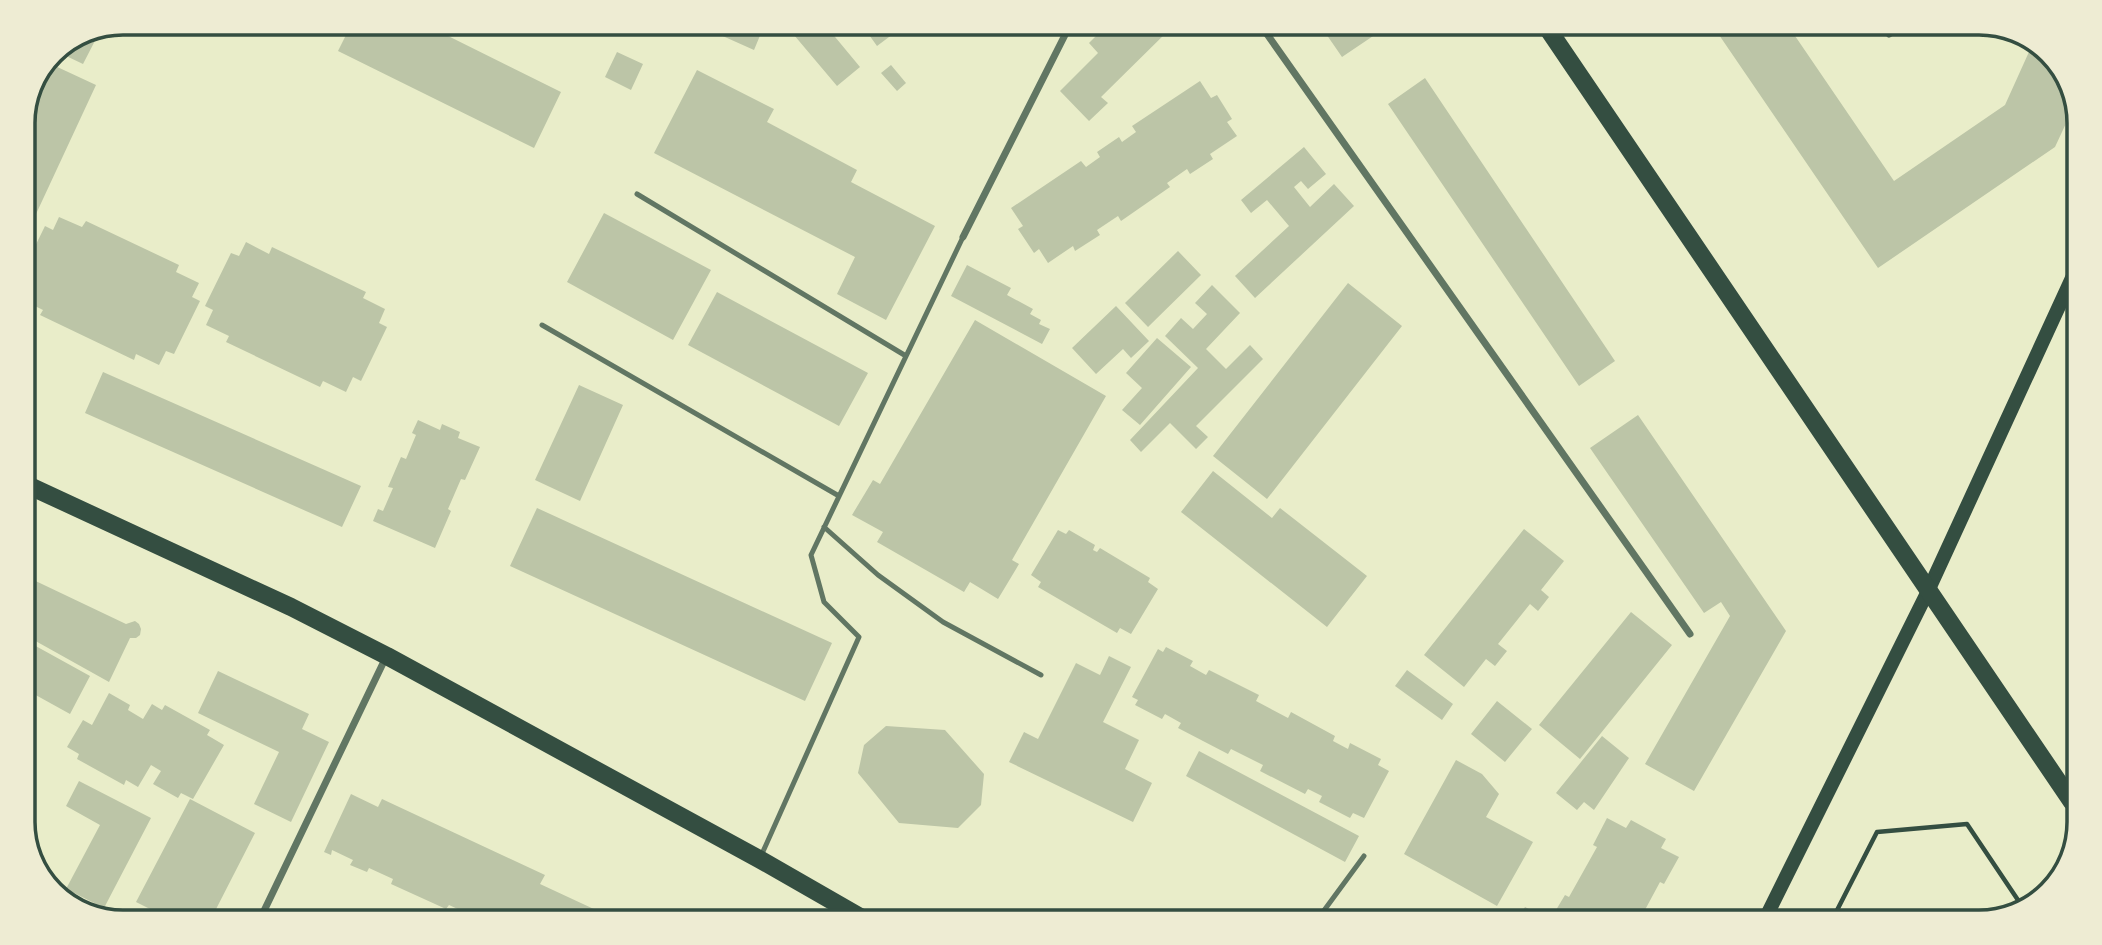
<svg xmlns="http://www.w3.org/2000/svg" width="2102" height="945" viewBox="0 0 2102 945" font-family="'Crimson Pro',serif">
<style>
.building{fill:#bcc5a7}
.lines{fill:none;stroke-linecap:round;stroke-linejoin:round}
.path{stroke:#344e41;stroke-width:4.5}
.service{stroke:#617663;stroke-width:5}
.minor{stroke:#617663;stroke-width:7}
.secondary{stroke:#344e41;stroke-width:14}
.primary{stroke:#344e41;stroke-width:18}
.rim{fill:none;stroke:#344e41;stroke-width:3.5}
</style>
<rect width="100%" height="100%" fill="#e9edc9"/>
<path class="building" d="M339,24H424L561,92L534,148L338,51L349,29Z
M698,25H771L770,29L764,26L754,50Z
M805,26H826L860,67L837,86L794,35Z
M856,26H914L904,33L901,28L877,46L867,32L863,35Z
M1105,27H1172L1101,97L1108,103L1089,121L1060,91L1098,53L1089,43Z
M1322,28H1385L1342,57Z
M1715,29L1791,30L1894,181L2005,105L2033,43L2062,67L2075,104L2055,147L1878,268Z
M99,33L83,64L62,54L58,62L49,58L52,52Z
M617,52L643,64L631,90L605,77Z
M53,65L96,85L23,242V129Z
M891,65L906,83L897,91L881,73Z
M697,70L774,109L767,122L857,170L851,182L935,226L886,320L837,294L855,257L654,153Z
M1425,78L1615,361L1579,386L1388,104Z
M1200,81L1211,98L1217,95L1232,119L1227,122L1237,136L1210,154L1213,159L1190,174L1187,169L1167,183L1170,187L1121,221L1118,216L1097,230L1100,235L1075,251L1073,246L1048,263L1039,249L1034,253L1018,229L1023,226L1011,208L1081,161L1086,167L1100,157L1097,152L1119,137L1122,142L1136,132L1132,126Z
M1304,147L1326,174L1308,189L1301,181L1294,187L1310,207L1334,184L1354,206L1255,298L1235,276L1289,226L1267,200L1251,213L1241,200Z
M604,213L711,270L673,340L567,282Z
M59,217L82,227L86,221L179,265L176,272L199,283L192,297L200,301L174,354L166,351L159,365L136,354L134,360L40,315L43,310L23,300V292L27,284L23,282V271L45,226L53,230Z
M246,242L269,254L272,247L366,292L363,298L385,309L379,323L387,327L361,381L353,377L346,392L323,381L320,387L226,342L229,336L206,325L213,310L205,306L231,253L239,256Z
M1178,251L1201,275L1148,327L1125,303Z
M967,265L1011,288L1007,295L1033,309L1030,314L1041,320L1039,324L1050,329L1042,344L951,296Z
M1348,283L1402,326L1267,499L1213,456Z
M1212,285L1240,313L1206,349L1226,369L1250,345L1263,359L1196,426L1208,437L1196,449L1170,423L1141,452L1130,440L1198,368L1165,336L1181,318L1193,329L1207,314L1195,303Z
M717,292L868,373L839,426L688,345Z
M1116,306L1149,341L1131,358L1123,349L1096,374L1072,348Z
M975,320L1106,396L1012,560L1019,564L998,599L970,582L964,592L877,542L883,532L852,515L873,480L880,484Z
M1157,338L1191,367L1140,425L1122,410L1142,388L1126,373Z
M103,372L361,486L342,527L85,413Z
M579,385L623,405L580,501L535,480Z
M1638,415L1786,631L1694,791L1645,764L1730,616L1721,602L1704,613L1590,448Z
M418,420L440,430L442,424L460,432L458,438L480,447L465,480L461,479L448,509L451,511L435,548L373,521L378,509L383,511L393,488L388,487L401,457L406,459L416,435L412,433Z
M1213,471L1272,518L1280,508L1367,576L1327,627L1181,512Z
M537,508L832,643L805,701L510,566Z
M1524,529L1564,561L1541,590L1549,597L1538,611L1530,604L1498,644L1507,651L1495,666L1486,659L1464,687L1424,655Z
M1058,530L1066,534L1069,530L1095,545L1093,550L1097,552L1100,548L1150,578L1148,582L1158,589L1131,634L1120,628L1117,633L1038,587L1041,582L1031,575Z
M23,575L126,624L135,621L139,624L141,629L140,635L136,638H130L109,682L23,634Z
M1631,612L1672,645L1580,759L1539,725Z
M23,639L90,676L70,714L23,688Z
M1166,647L1193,661L1190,666L1206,675L1209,670L1259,695L1256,701L1288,718L1291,712L1335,736L1333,741L1348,749L1350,743L1381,759L1378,765L1389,771L1364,818L1353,813L1350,818L1319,802L1322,796L1308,789L1305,794L1260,771L1263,765L1231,749L1228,754L1178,728L1181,723L1165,714L1162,719L1135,705L1138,700L1132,697L1158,649L1163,652Z
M1109,656L1131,667L1103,722L1139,740L1125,769L1152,783L1133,822L1009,762L1024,732L1038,739L1076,663L1100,675Z
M1407,670L1453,704L1442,720L1395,686Z
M218,671L309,714L302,729L329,742L291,822L254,804L279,752L198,713Z
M109,693L130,705L128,710L143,719L152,704L162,710L165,705L210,730L207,735L224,745L193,799L181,793L178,798L153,784L161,771L151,765L138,787L126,780L124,785L77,759L79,754L67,747L83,720L92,725Z
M1497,701L1532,729L1505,762L1471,734Z
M886,726L945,730L984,774L981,805L958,828L899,823L858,773L864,745Z
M1602,736L1629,758L1594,810L1584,802L1577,810L1556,793Z
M1199,751L1359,836L1345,862L1186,776Z
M1456,760L1482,774L1499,794L1486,817L1533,842L1497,906L1404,854Z
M79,781L151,818L104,908L66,889L100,825L66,806Z
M351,794L378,807L382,799L545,875L540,884L611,917L473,916L449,905L446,909L391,884L393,879L369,868L367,872L350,865L353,860L332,850L331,855L324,852Z
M190,799L255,833L213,915H162L136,902Z
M1607,818L1626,828L1631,820L1666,839L1661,848L1679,857L1664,884L1660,882L1639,921L1550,920L1565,895L1569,897L1597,847L1593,845Z
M1525,907L1550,920H1517Z"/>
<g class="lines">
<path class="path" d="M1831,922L1877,832L1967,824L2024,909"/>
<path class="service" d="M637,194L906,356
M542,325L839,496
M824,527L878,575L943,622L1041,675
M761,856L859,637L824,602L811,555L963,237
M1317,920L1364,856"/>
<path class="minor" d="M1262,27L1690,634
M1886,30L1889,34L1895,30
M963,237L1069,27
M262,915L386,657"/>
<path class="secondary" d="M1764,921L1928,591L2078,265"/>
<path class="primary" d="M1548,29L2072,802
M23,483L291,607L387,656L759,859L862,918"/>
</g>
<path d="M0 0H2102V945H0ZM123 35H1979A88 88 0 0 1 2067 123V822A88 88 0 0 1 1979 910H123A88 88 0 0 1 35 822V123A88 88 0 0 1 123 35Z" fill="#eeecd3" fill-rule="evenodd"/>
<path class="rim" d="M123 35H1979A88 88 0 0 1 2067 123V822A88 88 0 0 1 1979 910H123A88 88 0 0 1 35 822V123A88 88 0 0 1 123 35Z"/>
</svg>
